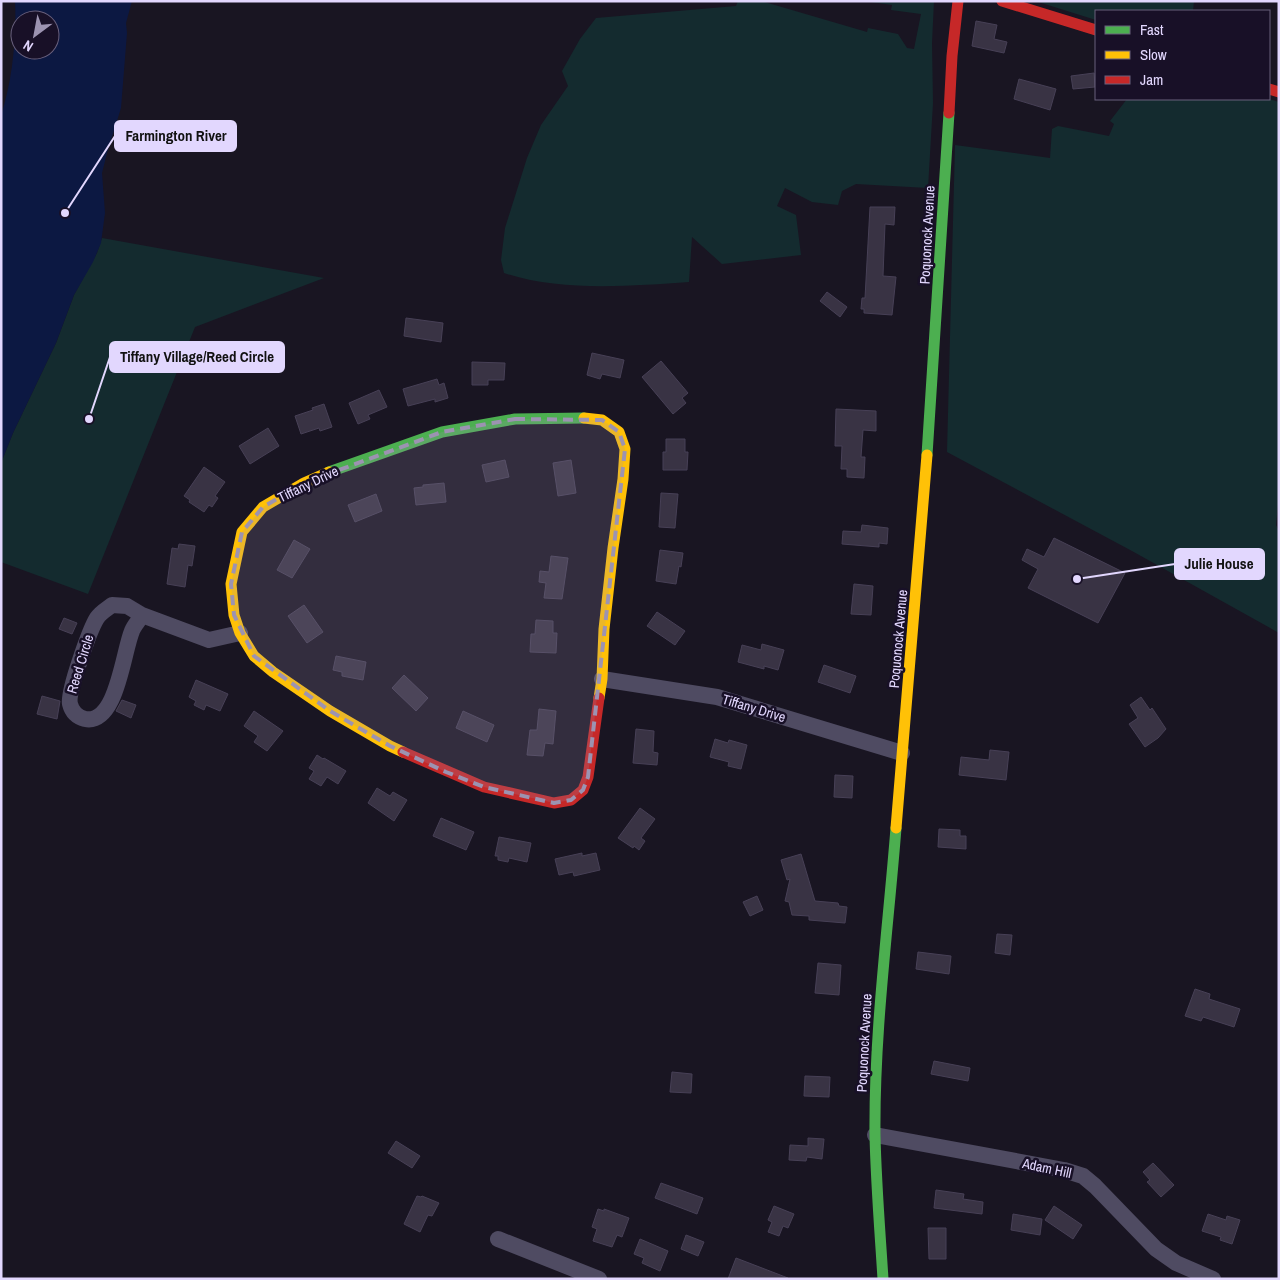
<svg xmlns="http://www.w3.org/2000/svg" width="1280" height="1280" viewBox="0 0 1280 1280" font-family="'Archivo Narrow',sans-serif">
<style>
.green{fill:#142b2f}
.water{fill:#0c1842;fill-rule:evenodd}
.building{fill:#393344;stroke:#474056}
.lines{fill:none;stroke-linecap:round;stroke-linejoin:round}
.street{stroke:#4f4b62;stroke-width:16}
.fast{stroke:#4caf50;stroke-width:11}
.slow{stroke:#ffc107;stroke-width:11}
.jam{stroke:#c62828;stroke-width:11}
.marked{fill:#9c93b1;fill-opacity:0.2;stroke:#9c93b1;stroke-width:4;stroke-dasharray:10 6;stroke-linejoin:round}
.labels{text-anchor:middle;stroke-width:5;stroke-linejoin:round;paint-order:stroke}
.street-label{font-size:14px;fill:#e2d7fe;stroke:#181027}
.leader{fill:none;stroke:#e2d7fe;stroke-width:2}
.callout-dot{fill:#e2d7fe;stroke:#181027;stroke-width:2}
.callout{fill:#e2d7fe;stroke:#e2d7fe;stroke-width:2}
.callout-label{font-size:15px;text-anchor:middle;font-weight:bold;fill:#111}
</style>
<rect width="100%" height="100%" fill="#191522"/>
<path class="green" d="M738,1H761L867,32L868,28L898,34L907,48L914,49L921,14L891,10L892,5L864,1H934L932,43L933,103L928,188L856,184L842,191L838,205L812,202L785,188L777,206L796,215L801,255L722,264L692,237L689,282C630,286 560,292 504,273L501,260L505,228L527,158L541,125L568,86L562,71L580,39L596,18L736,6Z
M1035,1H1194L1193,11H1096V20Z
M1127,99H1269L1279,102V495L1276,525L1279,531V633L1132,551L947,452L955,145L1050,158L1052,129L1058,126L1109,136L1114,124L1110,121Z
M102,238L324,278L195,327L88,594L1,562V463L13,433L56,343L74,295L97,253Z"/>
<path class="water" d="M15,1H132L126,23L127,33L121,108L107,153L102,173L105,213L101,243L93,262L74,295L56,343L13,433L1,463V115C12,83 17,36 15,1ZM20,20H50V50H20Z"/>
<path class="building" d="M976,21L997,25L994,39L1007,42L1004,53L972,46Z
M1094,73L1095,87L1073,89L1071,76Z
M1019,79L1056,89L1050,110L1014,99Z
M870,207H895L894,225L885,224L883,276L896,277L892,315L864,313V309H861L862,298H865Z
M827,292L847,307L840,317L820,301Z
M406,318L443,323L441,342L404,336Z
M592,353L624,360L620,378L602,374L600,379L587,375Z
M661,361L688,393L682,398L686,403L673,414L642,377Z
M472,362L505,363L504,380H488V385H472Z
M437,379L439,385L444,383L448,398L435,402V399L408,406L403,389Z
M379,390L387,407L368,415L370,419L358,424L349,403Z
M324,404L332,427L320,431L319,428L301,434L295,416L313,410L312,408Z
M836,409L876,411V431L863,430L861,457H865L864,478L847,477V469H841L842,446H835Z
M268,428L279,446L250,464L239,446Z
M666,439H685V452H688L687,470H663V452H666Z
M505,460L509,477L486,482L482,465Z
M571,460L576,493L558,496L553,463Z
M204,467L225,482L215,496L218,498L212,507L209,505L204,512L189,502L190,500L184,496Z
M444,483L446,502L416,505L414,488L423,487V485Z
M661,493L678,494L675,528L659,527Z
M376,494L382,511L355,522L348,505Z
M862,525L888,528L887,544L879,543V547L842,544L843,531L861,532Z
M1054,538L1125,573L1098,623L1028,588L1038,569L1022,560L1027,549L1044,557Z
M294,540L310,549L292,578L277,570Z
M179,544L195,546L192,566L188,565L185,587L167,584L172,548L178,549Z
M660,550L683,553L681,567L679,566L676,584L656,581Z
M551,556L568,558L562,599L544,598L546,583L539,582L540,571L549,572Z
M854,584L873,586L871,615L851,614Z
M304,605L323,632L307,643L288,616Z
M657,612L685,631L675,645L647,626Z
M64,618L77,623L72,634L59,629Z
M536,620L553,621V633H557L556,653L530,652L531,634H535Z
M762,644L784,650L778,670L764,666V669L738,662L742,645L761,650Z
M336,656L366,662L363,680L342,676V672L333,670Z
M824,665L856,676L850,693L818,682Z
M404,675L428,698L416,711L392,688Z
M196,680L228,694L220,711L206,705L204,710L194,705L196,701L189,697Z
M42,696L60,701L57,719L37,714Z
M1141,697L1150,710L1152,708L1166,729L1158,738L1145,747L1129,724L1138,718L1130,705Z
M122,700L136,705L131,718L116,711Z
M539,709L556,711L553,744L545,743L543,756L527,755L530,730H537Z
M254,711L283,731L267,751L254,742L258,736L244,726Z
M463,711L494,725L487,742L456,728Z
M636,729L654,731L653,752L658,753L657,765L633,763Z
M715,739L728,743L729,740L747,745L741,769L728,766L729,762L710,757Z
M990,750L1009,752L1006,780L959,775L961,757L989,760Z
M317,755L323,759L324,758L346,771L338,784L327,777L321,786L309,779L314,771L309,768Z
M835,775L853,776L852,798L834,797Z
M377,788L390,796L393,792L407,800L394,821L368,803Z
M640,808L655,819L641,838L645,841L639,850L634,846L633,848L618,838Z
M441,818L474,832L466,850L433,836Z
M939,829L960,830V836H966V849L938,847Z
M499,837L531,843L527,862L509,858L508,862L498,860V856H495Z
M582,853V856L596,853L600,870L574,876L573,872L559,875L555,859Z
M801,854L815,901L838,903L839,906L847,907L845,923L809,920V916L792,915L789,902L785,901L790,879L787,880L781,860Z
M757,896L763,910L750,916L743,902Z
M997,934L1012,935L1010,955L995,953Z
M918,952L951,956L949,974L916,969Z
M818,963L841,965L839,995L815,993Z
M1195,989L1210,994L1209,999L1240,1009L1234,1027L1203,1017L1201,1021L1185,1016Z
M934,1061L970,1068L968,1081L931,1074Z
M672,1072L692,1074L691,1093L670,1092Z
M805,1076L830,1077L829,1097L804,1096Z
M808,1138L824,1139L822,1159L807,1157L806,1161L789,1160L790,1145L808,1146Z
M396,1141L420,1156L412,1168L388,1153Z
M1153,1163L1174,1185L1161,1197L1147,1182L1150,1180L1143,1172Z
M661,1183L703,1198L697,1214L655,1198Z
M936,1190L964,1194L963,1199L983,1202L982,1214L934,1208Z
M417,1196L421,1197L422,1196L439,1203L432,1216L428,1215L420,1232L404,1224Z
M774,1206L794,1214L788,1228L783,1226L779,1236L768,1232L772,1222L768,1220Z
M1054,1206L1082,1225L1073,1239L1045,1220Z
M598,1209L604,1211V1209L629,1218L622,1237L617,1235L612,1247L593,1241L597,1229L592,1227Z
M1013,1214L1042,1219L1040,1235L1011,1230Z
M1208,1214L1226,1220L1227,1216L1240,1220L1232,1244L1220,1240L1221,1237L1202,1231Z
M928,1228H946V1259H929Z
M686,1235L704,1242L698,1256L681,1249Z
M640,1239L668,1251L660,1271L642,1263L644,1258L634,1254Z
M736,1258L788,1278V1279H728Z"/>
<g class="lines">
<path class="street" d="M142,615L127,606L112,605C107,609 101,612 97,618C90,629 67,693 70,704C72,712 77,717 85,719C117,725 123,652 132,631C134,625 139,621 142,615L209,640L240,633
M602,679L717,697L902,753
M875,1135L1064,1170L1083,1176L1095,1186L1156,1249L1176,1263L1213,1279
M498,1239L599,1279"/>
<path class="fast" d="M927,455L949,113
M329,472L442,432L515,419L584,418
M883,1279C880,1231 876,1183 875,1135C874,1032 888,930 896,828"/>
<path class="slow" d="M584,418L602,420L619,432L625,449L623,479L613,548L604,629L602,679L599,698
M329,472L304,483L263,507L242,532L231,584L234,615L240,633L254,656L273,672L330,711L390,746L403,752
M896,828L927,455"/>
<path class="jam" d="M1002,1L1096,30
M1269,89L1279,92
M949,113L952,56L958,1
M403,752L484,787L554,803L571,800L583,790L588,777L599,698"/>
</g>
<path class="marked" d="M515,419L602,420L619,432L625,449L588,777L583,790L571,800L554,803L484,787L446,772L390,746L330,711L254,656L234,615L231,584L242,532L263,507L304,483L442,432Z"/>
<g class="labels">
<g class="street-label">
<text transform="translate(927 235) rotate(-87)" y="5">Poquonock Avenue</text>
<text transform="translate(308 484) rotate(-26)" y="5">Tiffany Drive</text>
<text transform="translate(898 639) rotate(-85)" y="5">Poquonock Avenue</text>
<text transform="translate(80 664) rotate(-73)" y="5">Reed Circle</text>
<text transform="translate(754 708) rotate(17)" y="5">Tiffany Drive</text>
<text transform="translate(864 1043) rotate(-87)" y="5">Poquonock Avenue</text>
<text transform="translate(1047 1168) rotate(12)" y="5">Adam Hill</text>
</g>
</g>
<path class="leader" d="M65 213L115 136M89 419L110 357M1077 579L1175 564"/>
<g class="callout-dot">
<circle cx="65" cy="213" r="5"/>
<circle cx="89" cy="419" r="5"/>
<circle cx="1077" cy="579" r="5"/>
</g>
<g class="callout">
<rect x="115" y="121" width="121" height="30" rx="5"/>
<rect x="110" y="342" width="174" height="30" rx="5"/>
<rect x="1175" y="549" width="89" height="30" rx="5"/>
</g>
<g class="callout-label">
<text x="176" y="141">Farmington River</text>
<text x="197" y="362">Tiffany Village/Reed Circle</text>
<text x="1219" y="569">Julie House</text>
</g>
<rect width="1280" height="1280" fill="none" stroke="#e2d7fe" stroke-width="5"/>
<rect x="1095" y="10" width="175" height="90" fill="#181027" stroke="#69607d"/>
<rect x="1105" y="26" width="25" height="8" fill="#4caf50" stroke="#69607d"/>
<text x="1140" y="35" font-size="15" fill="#e2d7fe">Fast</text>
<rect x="1105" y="51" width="25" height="8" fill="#ffc107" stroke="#69607d"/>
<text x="1140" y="60" font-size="15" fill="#e2d7fe">Slow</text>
<rect x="1105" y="76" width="25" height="8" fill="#c62828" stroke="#69607d"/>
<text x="1140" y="85" font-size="15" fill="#e2d7fe">Jam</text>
<g transform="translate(35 35) rotate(212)"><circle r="24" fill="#181027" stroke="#69607d"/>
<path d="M0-4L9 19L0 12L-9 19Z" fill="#9c93b1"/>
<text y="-8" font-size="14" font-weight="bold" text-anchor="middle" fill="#e2d7fe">N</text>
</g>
</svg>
